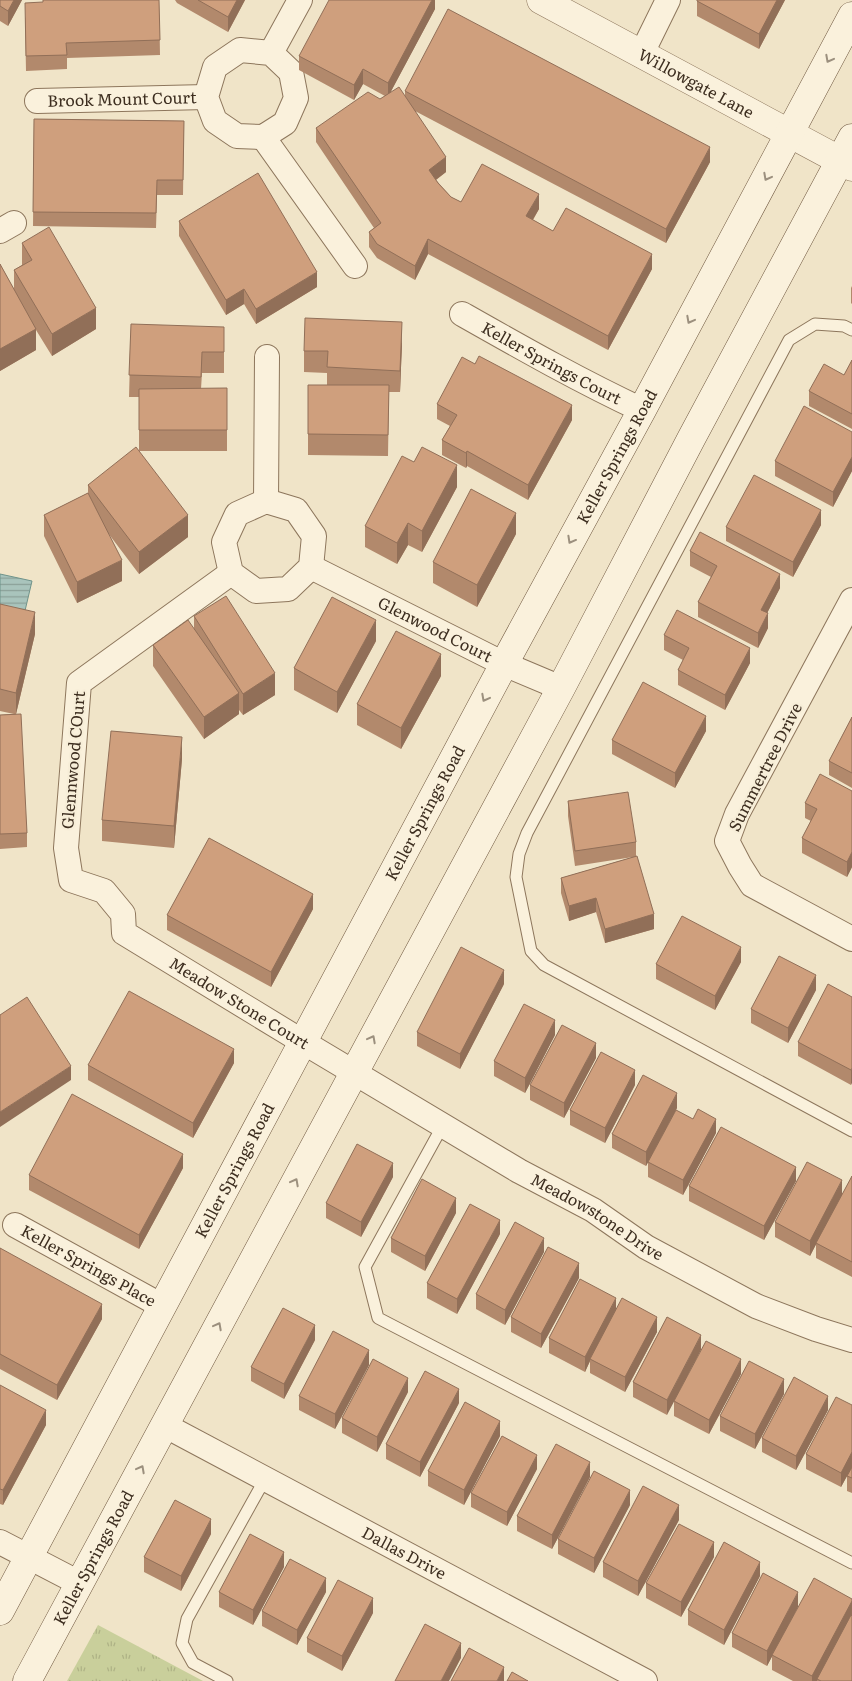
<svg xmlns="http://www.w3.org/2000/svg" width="852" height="1681" viewBox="0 0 852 1681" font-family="Literata,serif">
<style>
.grass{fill:url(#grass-tufts)}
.water{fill:url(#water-rules);stroke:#6f938a}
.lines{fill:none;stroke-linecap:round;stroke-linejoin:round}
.service-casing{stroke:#8d765c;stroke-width:13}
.minor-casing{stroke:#8d765c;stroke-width:26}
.tertiary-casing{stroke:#8d765c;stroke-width:29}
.secondary-casing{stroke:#6f573f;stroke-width:29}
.service{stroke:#faf1dc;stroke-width:11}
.minor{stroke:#faf1dc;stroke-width:24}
.tertiary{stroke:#faf1dc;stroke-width:28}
.secondary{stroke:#faf1dc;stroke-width:28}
.wall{fill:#b2896c}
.shaded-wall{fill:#916f58}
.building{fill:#cf9f7d;stroke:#916f58}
.oneway{stroke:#9c907e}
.labels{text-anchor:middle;stroke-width:4.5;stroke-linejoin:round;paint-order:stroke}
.street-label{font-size:16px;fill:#3d2e20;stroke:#f7eed8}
</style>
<defs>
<pattern id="grass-tufts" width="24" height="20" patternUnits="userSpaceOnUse" patternTransform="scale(1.25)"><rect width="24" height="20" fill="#c9cf9b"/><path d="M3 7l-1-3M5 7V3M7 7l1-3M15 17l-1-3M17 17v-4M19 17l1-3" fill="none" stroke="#aeb285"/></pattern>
<pattern id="water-rules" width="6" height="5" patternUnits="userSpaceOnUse" patternTransform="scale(1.25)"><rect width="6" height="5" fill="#a9c4bc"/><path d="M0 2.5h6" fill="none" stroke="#8ba098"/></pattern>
</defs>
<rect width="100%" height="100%" fill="#f0e4c8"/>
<path class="grass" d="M98,1625L203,1681H67Z"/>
<path class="water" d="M0,574L32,581L24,615L0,610Z"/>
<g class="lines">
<g class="service-casing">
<path id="service" d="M852,330L844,326L815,324L789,340L527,833L519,854L516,877L531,951L544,965L852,1131
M443,1125L365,1267L378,1318L852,1563
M227,1681L193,1663L182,1643L187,1619L265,1479"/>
</g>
<g class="minor-casing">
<g id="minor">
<path d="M240,50L271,53L291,72L296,98L285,123L263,137L237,136L215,121L206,97L215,67Z"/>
<path d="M271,53L300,0"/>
<path d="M641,55L668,0"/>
<path id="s1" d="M37,101L206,97"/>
<path d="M263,137L355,266"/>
<path d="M0,231L14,223"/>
<path id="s2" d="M462,314C522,348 580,381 642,410"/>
<path d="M266,501L296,510L314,536L311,567L288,589L256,591L231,573L224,542L237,514Z"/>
<path d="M266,501L267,357"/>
<path id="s3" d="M311,567L504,664L561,688"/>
<path id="s4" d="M231,573L79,683L66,848L71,880L104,891L123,914L124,933L303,1042L519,1171L593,1210L646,1247L756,1306L816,1329L852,1340"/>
<path d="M852,600L737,814L727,841L740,866L752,885L852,939"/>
<path id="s5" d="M15,1225L162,1306"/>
<path id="s6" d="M164,1425L645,1681"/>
<path d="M0,1542L79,1583"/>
</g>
</g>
<g class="tertiary-casing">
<g id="tertiary">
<path id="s7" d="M541,0L852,167"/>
</g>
</g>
<g class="secondary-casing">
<g id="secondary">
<path id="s8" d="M0,1611L504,664L642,410L852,16"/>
<path id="s9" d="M27,1681L561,688L691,439L852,138"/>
</g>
</g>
<use href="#service" class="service"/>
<use href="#minor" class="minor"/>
<use href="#tertiary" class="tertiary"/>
<use href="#secondary" class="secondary"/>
</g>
<path class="wall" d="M0,0H22L8,26L0,21Z
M43,0H159L160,55L67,58V69L26,71L25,18L43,2Z
M175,0H245L228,32L177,3Z
M435,0V9L390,93L405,97V91L710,162L666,243L415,111L446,172L436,180L451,197L461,202L539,209L533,220L553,231L652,269L608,350L428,254L415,280L377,258L369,247V232L374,228L316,142V128L380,99L385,96L363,84L354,100L299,70V56Z
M697,0H785L759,49L697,16Z
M34,119L184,121L183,195H157L156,228L33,226Z
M179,221L317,287L256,324L244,304L226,315L179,236Z
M22,243L96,329L52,356L36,330V350L0,371V264L14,289V270L22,265Z
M852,286V304L851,303V288Z
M131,324L224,348V373H202L201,389L227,388V451H139L188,537L139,574L108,533L122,581L77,603L44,536V515L88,493V485L139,451V397H129Z
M402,343L400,392H389L388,456L308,455V385H327V373L304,372V351Z
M852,360V429L809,406V391L844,375Z
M437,404L572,420L528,500L467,466L466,468L442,455V440L450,426L437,419Z
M852,432V471L833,507L775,476V461Z
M414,462L457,487L422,552L408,545L397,564L365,547V526Z
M821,525L793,577L726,541V527Z
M516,534L477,607L433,583V562Z
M690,551L780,588L767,613L768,628L758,648L698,617V602L711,577L690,566Z
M0,604L35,634L16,714L27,833V847L0,849V715L14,714L0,711Z
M194,616L275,695L243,715L239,710V714L204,739L153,666V645L194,629Z
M664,635L750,663L725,710L678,685V670L683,660L664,650Z
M376,641L337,713L294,690V668Z
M441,676L401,749L357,725V704Z
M852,717V788L829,775V761Z
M706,731L675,788L612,754V740Z
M182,759L174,848L102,841V820Z
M852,791V867L847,877L802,853V838L811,821L805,818V803Z
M568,801L636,842V856L654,929L605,943L596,912L569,921L561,893V878L633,857L575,866L568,816Z
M313,909L271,987L167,930V915Z
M741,962L715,1010L656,979V964Z
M504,984L460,1069L417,1046V1032Z
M816,990L788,1043L751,1023V1009Z
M852,997L851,1085L798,1056V1042Z
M555,1035L525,1093L494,1076V1061Z
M596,1058L564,1118L530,1100V1085Z
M234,1063L193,1138L88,1080V1065Z
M635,1085L605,1143L570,1125V1110Z
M677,1108L646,1166L612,1148V1134Z
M716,1133L683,1195L648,1177V1162Z
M183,1168L139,1249L29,1190V1175Z
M852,1176V1277L816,1258V1244L810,1256L775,1237V1222L842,1195Z
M393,1177L361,1237L326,1218V1203Z
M796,1181L764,1240L689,1201V1186Z
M456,1213L425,1271L391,1252V1238Z
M500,1234L457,1314L427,1298V1283Z
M0,1248L102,1319L57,1400L0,1369Z
M544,1252L505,1325L476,1309V1294Z
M579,1278L541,1348L511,1332V1317Z
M616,1310L657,1332L625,1392L590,1373V1361L585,1372L549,1353V1338Z
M667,1317V1415L633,1397V1382Z
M315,1340L284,1399L251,1381V1367Z
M369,1365L335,1429L299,1410V1396Z
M741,1374L709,1434L674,1416V1401Z
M0,1385L46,1425L3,1505L0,1504Z
M408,1392L377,1452L342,1433V1418Z
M784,1394L755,1449L720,1431V1416Z
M459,1403L420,1477L386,1459V1444Z
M852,1405V1493L847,1491V1476L841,1487L806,1469V1454Z
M828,1410L796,1470L762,1452V1438Z
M500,1436L464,1505L428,1486V1471Z
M537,1469L507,1526L471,1507V1493Z
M590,1477L552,1549L517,1531V1516Z
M630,1505L594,1573L558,1554V1539Z
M679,1520L638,1596L603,1577V1562Z
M211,1534L181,1591L144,1572V1557Z
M714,1557L681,1617L646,1598V1583Z
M284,1567L253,1625L219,1607V1592Z
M760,1576L724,1645L688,1625V1610Z
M326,1592L297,1645L262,1626V1611Z
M852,1599V1681H793L772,1670V1655Z
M798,1607L767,1666L732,1647V1633Z
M373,1613L342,1671L307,1652V1638Z"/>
<path class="shaded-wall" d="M14,0H22L8,26V11Z
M237,0H245L228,32V17Z
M432,0H435V9L388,97V83Z
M777,0H785L759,49V34Z
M363,69V84L354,100V85Z
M710,147V162L666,243V229Z
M446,157V172L429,185V170Z
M539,194V209L526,231V216Z
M428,239V254L415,280V266Z
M652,254V269L608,350V336Z
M317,272V287L256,324V309Z
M244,289V304L226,315V300Z
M96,308V329L52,356V334Z
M402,322V343L400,392V371Z
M36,329V350L0,371V349Z
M572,405V420L528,500V485Z
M467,451V466L466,468V453Z
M852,457V471L833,507V492Z
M457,465V487L422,552V531Z
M821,510V525L793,577V562Z
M516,513V534L477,607V585Z
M188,515V537L139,574V552Z
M408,523V545L397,564V543Z
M122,560V581L77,603V582Z
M780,574V588L761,625V610Z
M35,612V634L16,714V693Z
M768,613V628L758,648V633Z
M376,620V641L337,713V692Z
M750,648V663L725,710V695Z
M441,654V676L401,749V728Z
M275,673V695L243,715V694Z
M239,693V714L204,739V717Z
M706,716V731L675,788V773Z
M182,737V759L174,848V826Z
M852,852V867L847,877V862Z
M313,894V909L271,987V972Z
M596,898V912L569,921V906Z
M654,914V929L605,943V929Z
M741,947V962L715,1010V996Z
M504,970V984L460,1069V1054Z
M816,975V990L788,1043V1028Z
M555,1020V1035L525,1093V1078Z
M596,1043V1058L564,1118V1103Z
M234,1049V1063L193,1138V1123Z
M71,1066V1080L0,1127V1112Z
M852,1068V1083L851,1085V1070Z
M635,1070V1085L605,1143V1128Z
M677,1093V1108L646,1166V1152Z
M716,1119V1133L683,1195V1180Z
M183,1154V1168L139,1249V1235Z
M393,1163V1177L361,1237V1222Z
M796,1167V1181L764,1240V1226Z
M842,1180V1195L810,1256V1241Z
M456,1198V1213L425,1271V1256Z
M500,1220V1234L457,1314V1299Z
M544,1238V1252L505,1325V1310Z
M579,1263V1278L541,1348V1334Z
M616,1298V1313L590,1359V1361L585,1372V1357Z
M102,1304V1319L57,1400V1385Z
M657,1317V1332L625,1392V1377Z
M315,1325V1340L284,1399V1384Z
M701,1335V1350L667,1415V1400Z
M369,1350V1365L335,1429V1414Z
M741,1359V1374L709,1434V1420Z
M408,1378V1392L377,1452V1437Z
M784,1379V1394L755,1449V1434Z
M459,1389V1403L420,1477V1462Z
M828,1396V1410L796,1470V1456Z
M46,1410V1425L3,1505V1490Z
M500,1421V1436L464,1505V1490Z
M852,1452V1467L841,1487V1473Z
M537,1455V1469L507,1526V1512Z
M590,1462V1477L552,1549V1535Z
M630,1490V1505L594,1573V1558Z
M679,1505V1520L638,1596V1581Z
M211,1519V1534L181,1591V1576Z
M714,1542V1557L681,1617V1602Z
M284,1552V1567L253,1625V1610Z
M760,1562V1576L724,1645V1630Z
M326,1578V1592L297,1645V1630Z
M798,1592V1607L767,1666V1651Z
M373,1598V1613L342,1671V1656Z
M852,1601V1615L818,1680L817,1679V1681H812V1676Z
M461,1643V1658L449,1681H441Z
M504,1667V1681H497Z"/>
<path class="building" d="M0,0H14L8,11L0,6Z
M43,0H159L160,40L66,43L67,55L26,56L25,3L43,2Z
M198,0H237L228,17Z
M329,0H432L388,83L363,69L354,85L299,56Z
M697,0H777L759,34L697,1Z
M448,9L710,147L666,229L405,91Z
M399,87L446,157L429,170L438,183L451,197L461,202L482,164L539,194L526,216L553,231L566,208L652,254L608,336L428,239L415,266L377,244L369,232L381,223L316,128L368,92L380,99Z
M34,119L184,121L183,180H157L156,213L33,212Z
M258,173L317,272L256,309L244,289L226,300L179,221Z
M49,227L96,308L52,334L14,270L32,260L22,243Z
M0,264L36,329L0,349Z
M305,318L402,322L400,371L327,367L328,351H304Z
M131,324L224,327V352H202L201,377L129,375Z
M479,356L572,405L528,485L467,451L466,453L442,440L457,415L437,404L462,357L475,364Z
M852,360V414L809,391L824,364L844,375Z
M308,385H389L388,435L308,434Z
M227,388V430H139V389Z
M804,406L852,432V457L833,492L775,461Z
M136,447L188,515L139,552L88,485Z
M422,447L457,465L422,531L408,523L397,543L365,526L402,456L414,462Z
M754,475L821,510L793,562L726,527Z
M471,489L516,513L477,585L433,562Z
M88,493L122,560L77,582L44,515Z
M700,532L780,574L761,610L768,613L758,633L698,602L717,566L690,551Z
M226,596L275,673L243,694L194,616Z
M332,597L376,620L337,692L294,668Z
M0,604L35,612L16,693L0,689Z
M677,610L750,648L725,695L678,670L689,648L664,635Z
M188,620L239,693L204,717L153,645Z
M396,631L441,654L401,728L357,704Z
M643,682L706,716L675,773L612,740Z
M21,714L27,833L0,834V715Z
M852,717V773L829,761Z
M111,731L182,737L174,826L102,820Z
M820,774L852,791V852L847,862L802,838L817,809L805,803Z
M628,792L636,842L575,851L568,801Z
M209,838L313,894L271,972L167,915Z
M637,856L654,914L605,929L596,898L569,906L561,878Z
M682,916L741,947L715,996L656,964Z
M461,947L504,970L460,1054L417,1032Z
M779,956L816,975L788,1028L751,1009Z
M828,984L852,997V1068L851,1070L798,1042Z
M129,991L234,1049L193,1123L88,1065Z
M27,997L71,1066L0,1112V1015Z
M524,1004L555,1020L525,1078L494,1061Z
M562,1025L596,1043L564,1103L530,1085Z
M601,1052L635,1070L605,1128L570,1110Z
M643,1075L677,1093L646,1152L612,1134Z
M72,1094L183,1154L139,1235L29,1175Z
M698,1109L716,1119L683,1180L648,1162L676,1110L693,1119Z
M721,1127L796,1167L764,1226L689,1186Z
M357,1144L393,1163L361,1222L326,1203Z
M807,1162L842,1180L810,1241L775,1222Z
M852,1176V1262L816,1243Z
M422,1179L456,1198L425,1256L391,1238Z
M470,1204L500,1220L457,1299L427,1283Z
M515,1222L544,1238L505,1310L476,1294Z
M548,1247L579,1263L541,1334L511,1317Z
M0,1248L102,1304L57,1385L0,1354Z
M580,1279L616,1298L585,1357L549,1338Z
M622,1298L657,1317L625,1377L590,1359Z
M283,1308L315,1325L284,1384L251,1367Z
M667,1317L701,1335L667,1400L633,1382Z
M333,1331L369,1350L335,1414L299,1396Z
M706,1341L741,1359L709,1420L674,1401Z
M373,1359L408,1378L377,1437L342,1418Z
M749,1361L784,1379L755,1434L720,1416Z
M425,1371L459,1389L420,1462L386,1444Z
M794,1377L828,1396L796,1456L762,1438Z
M0,1385L46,1410L3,1490L0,1489Z
M836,1397L852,1405V1452L841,1473L806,1454Z
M465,1402L500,1421L464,1490L428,1471Z
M502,1436L537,1455L507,1512L471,1493Z
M556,1444L590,1462L552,1535L517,1516Z
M852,1467V1478L847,1476Z
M594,1471L630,1490L594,1558L558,1539Z
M643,1486L679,1505L638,1581L603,1562Z
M175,1500L211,1519L181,1576L144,1557Z
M679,1524L714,1542L681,1602L646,1583Z
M250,1534L284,1552L253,1610L219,1592Z
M724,1542L760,1562L724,1630L688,1610Z
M290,1559L326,1578L297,1630L262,1611Z
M763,1573L798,1592L767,1651L732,1633Z
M814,1578L852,1599V1601L812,1676L772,1655Z
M338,1580L373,1598L342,1656L307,1638Z
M851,1615L852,1616V1681H821L817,1679Z
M425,1624L461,1643L441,1681H395Z
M469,1648L504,1667L497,1681H451Z
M512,1672L528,1681H507Z"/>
<defs><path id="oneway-chevron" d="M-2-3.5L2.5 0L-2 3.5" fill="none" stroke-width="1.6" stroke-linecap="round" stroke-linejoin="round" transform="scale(1.25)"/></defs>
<g class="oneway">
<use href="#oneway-chevron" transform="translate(829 59) rotate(118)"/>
<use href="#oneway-chevron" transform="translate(767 177) rotate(118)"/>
<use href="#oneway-chevron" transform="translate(690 320) rotate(118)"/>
<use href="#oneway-chevron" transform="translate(571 540) rotate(119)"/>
<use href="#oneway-chevron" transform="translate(485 698) rotate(118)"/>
<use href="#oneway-chevron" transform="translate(372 1039) rotate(-62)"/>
<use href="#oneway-chevron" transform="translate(295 1182) rotate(-62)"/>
<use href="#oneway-chevron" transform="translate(218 1326) rotate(-62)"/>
<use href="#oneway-chevron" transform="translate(141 1469) rotate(-62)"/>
</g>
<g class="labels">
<g class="street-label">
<text dy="6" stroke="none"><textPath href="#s7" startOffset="176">Willowgate Lane</textPath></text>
<text dy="6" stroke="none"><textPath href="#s1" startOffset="85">Brook Mount Court</textPath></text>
<text dy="6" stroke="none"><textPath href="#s2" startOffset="102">Keller Springs Court</textPath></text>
<text dy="6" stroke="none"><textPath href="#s8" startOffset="1309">Keller Springs Road</textPath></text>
<text dy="6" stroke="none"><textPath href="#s3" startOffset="139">Glenwood Court</textPath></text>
<text transform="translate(73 760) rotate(-85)" y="6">Glennwood COurt</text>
<text transform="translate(765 767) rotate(-63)" y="6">Summertree Drive</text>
<text dy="6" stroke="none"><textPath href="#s8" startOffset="904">Keller Springs Road</textPath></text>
<text dy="6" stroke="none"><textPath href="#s4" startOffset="604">Meadow Stone Court</textPath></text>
<text dy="6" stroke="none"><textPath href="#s8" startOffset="499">Keller Springs Road</textPath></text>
<text dy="6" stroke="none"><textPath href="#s4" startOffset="1021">Meadowstone Drive</textPath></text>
<text dy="6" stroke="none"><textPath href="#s5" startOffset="84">Keller Springs Place</textPath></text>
<text dy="6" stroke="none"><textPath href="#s6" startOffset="272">Dallas Drive</textPath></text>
<text dy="6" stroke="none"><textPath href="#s9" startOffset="140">Keller Springs Road</textPath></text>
</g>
</g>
</svg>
